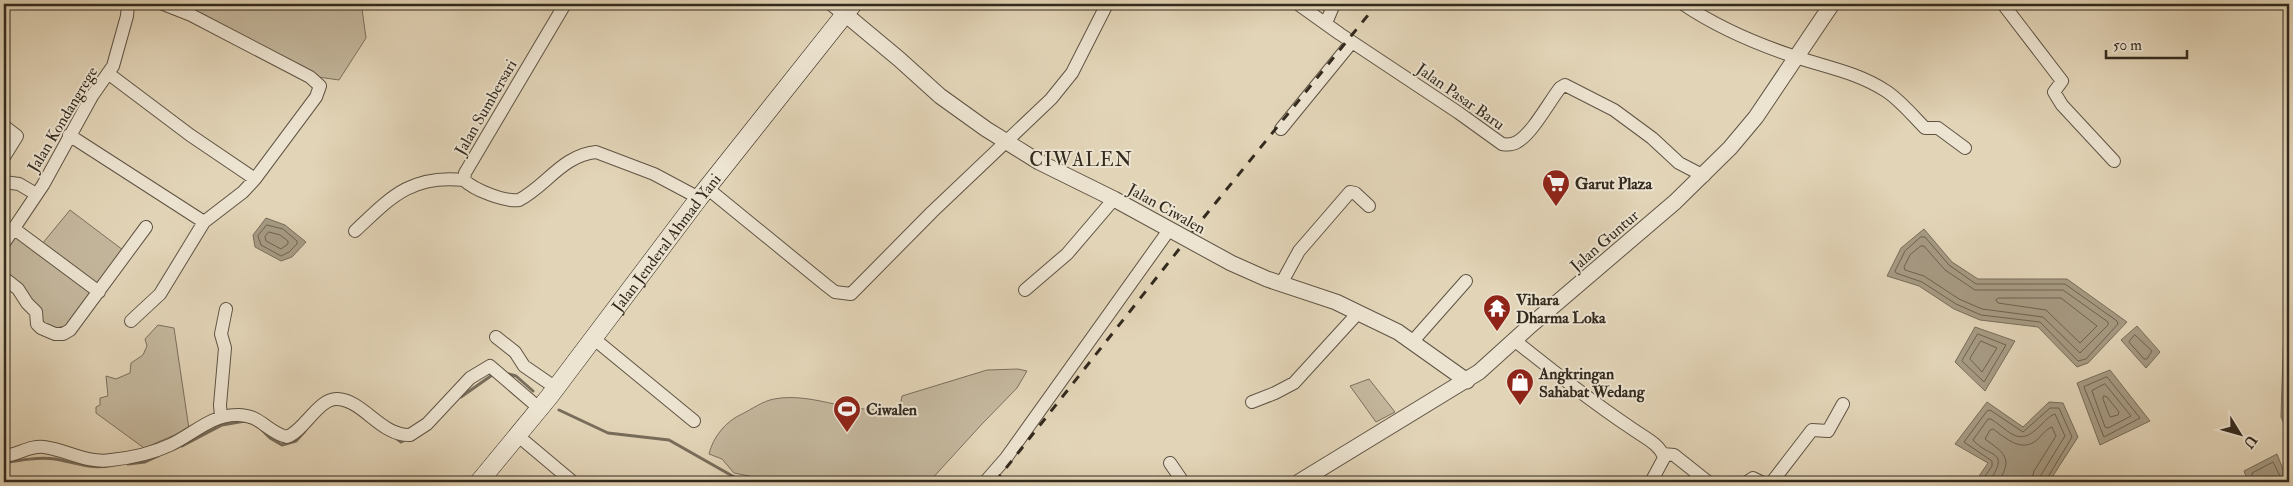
<svg xmlns="http://www.w3.org/2000/svg" width="2293" height="486" viewBox="0 0 2293 486" font-family="'IM FELL Double Pica',serif">
<style>
.green{fill:#c4b79d;stroke:#7c705e}
.water{fill:#a69a83;stroke:#786d5b}
.lines{fill:none;stroke-linecap:round;stroke-linejoin:round}
.shore{stroke:#6c6250;stroke-width:1}
.stream{stroke:#786d5b;stroke-width:3}
.minor-casing{stroke:#5f5444;stroke-width:14}
.tertiary-casing{stroke:#5f5444;stroke-width:17}
.secondary-casing{stroke:#332a1e;stroke-width:19}
.minor{stroke:#ece3d0;stroke-width:12}
.tertiary{stroke:#ece3d0;stroke-width:15}
.secondary{stroke:#ece3d0;stroke-width:18}
.rail{stroke:#332a1e;stroke-width:3;stroke-dasharray:9 9;stroke-linecap:butt}
.labels{text-anchor:middle;stroke-width:4;stroke-linejoin:round;paint-order:stroke}
.street-label{font-size:16px;fill:#332a1e;stroke:#ece3d0}
.poi-label{font-size:16px;font-weight:bold;fill:#332a1e;stroke:#ece3d0;text-anchor:start}
.quarter-label{font-size:19px;letter-spacing:1px;fill:#332a1e;stroke:#ece3d0}
</style>
<rect width="100%" height="100%" fill="#e2d4b7"/>
<filter id="stains"><feTurbulence type="fractalNoise" baseFrequency=".004" numOctaves="4"/><feColorMatrix values="0 0 0 0 .2 0 0 0 0 .09 0 0 0 0 .02 0 0 0 .5 -.17"/></filter>
<radialGradient id="worn" r=".72"><stop offset=".6" stop-color="#630" stop-opacity="0"/><stop offset="1" stop-color="#630" stop-opacity=".3"/></radialGradient>
<path class="green" d="M193,4H351L362,9L366,38L339,80L318,77L193,11Z
M70,210L123,250L66,326L55,328L43,323L4,273V253L16,231L42,244Z
M158,325L174,328L189,429L144,448L96,413V407L100,405V398L108,396L106,376L116,379L130,373L131,363L143,355L147,346L145,339Z
M1018,369L1027,371L1017,388L982,424L929,482H780L734,473L722,459L709,454C713,437 726,421 742,414C752,409 763,401 774,399C817,391 855,419 900,406L902,396L987,370Z
M1369,379L1395,412L1376,422L1350,386Z"/>
<path class="water" d="M266,218L285,225L306,242L292,257L281,261L255,247L253,235Z
M1924,229L1952,262L1978,279H2067L2127,322L2088,363L2077,367L2038,327L1980,320L1954,309L1919,286L1887,276L1901,248Z
M2289,267V435L2281,417L2285,293Z
M2137,326L2160,352L2146,368L2121,340Z
M1975,327L2015,341L1985,391L1955,362Z
M2110,370L2150,421L2100,445L2077,383Z
M1987,402L2023,427L2049,402L2063,403L2078,437L2049,482H1975L1988,463L1955,444Z
M2277,454L2288,482H2248L2244,471Z"/>
<g class="lines">
<path class="shore" d="M267,225L283,229L297,241V244L289,252L281,256L261,245L258,236Z
M269,232L280,235L288,241V244L281,249L266,241L265,237Z
M1921,237H1925L1949,265L1976,284H2065L2117,321L2118,324L2086,359L2078,361L2040,322L1981,315L1956,304L1922,282L1896,273L1895,271L1905,251Z
M1921,246H1924L1945,270L1975,290H2063L2108,322V325L2080,353L2043,317L1982,309L1959,299L1924,276L1905,270L1904,267L1910,255Z
M1999,298H2061L2097,326L2080,343L2046,310L1998,303L1996,300Z
M1978,334L2006,345L1984,382L1962,361Z
M2135,335L2152,351L2147,359H2144L2129,342Z
M1981,341L1997,348L1982,372L1970,359Z
M2289,361L2286,416L2289,423
M2107,377L2140,418L2104,437L2084,387Z
M2105,384L2131,416L2108,428L2105,427L2092,391Z
M2104,396L2107,397L2119,412L2118,415L2110,417L2103,399Z
M1981,482L1992,466V461L1964,442L1987,411L1990,410L2023,432L2050,408H2059L2072,437L2045,482
M1989,482C2011,449 1990,459 1973,440L1988,419H1991C2011,432 2018,447 2039,427C2044,422 2049,416 2055,414L2065,436L2041,475L2039,482
M1998,482C2014,458 2004,453 1985,439L1990,430L1993,429C2006,438 2021,453 2037,440C2042,435 2046,429 2052,427L2056,436L2034,471L2031,482
M2253,482L2252,473L2273,462L2283,482"/>
<path class="stream" d="M505,373L516,376L533,391
M461,397L495,373
M559,410L608,433L669,440L743,482
M262,430L270,438L282,445L296,441L305,431
M396,438L401,442L407,439
M182,446L222,425L245,421
M4,463C21,460 38,457 55,459C73,462 89,469 107,466
M128,464L145,462L158,456"/>
<g class="minor-casing">
<path id="minor" d="M565,4L465,173L464,180C474,190 505,202 519,200C546,186 563,155 596,152L654,174L699,198
M1298,4L1340,34L1459,113L1502,144C1508,145 1512,145 1517,142C1532,134 1549,102 1560,88L1565,85L1614,110L1652,138L1679,163L1704,176
M1683,4C1717,27 1754,43 1793,56C1825,67 1857,72 1886,91C1900,100 1913,116 1925,128H1938L1965,148
M2003,4L2062,81L2054,92L2062,105L2114,161
M1326,23L1334,4
M109,74L190,135L255,179L316,97L320,86L310,77L191,15L163,4
M4,126L17,136L4,157
M1281,129L1352,42
M69,135L204,222
M4,182L19,184L36,194
M707,188L826,285L835,292L851,294L932,212L1051,99L1072,73L1107,4
M13,228L99,292
M355,231C390,198 411,174 464,180
M4,243L43,185L92,96L113,66L127,16L128,4
M4,278L18,289L27,303L36,312L37,324L41,328L55,334H63L70,330L146,227
M1281,284L1299,251L1350,192L1355,193L1369,206
M1025,290L1067,254L1114,199
M131,321L160,294L204,222L243,192L255,179
M496,337L515,352L524,366L556,388
M593,338L694,421
M1514,340C1553,371 1592,402 1634,430C1644,437 1661,445 1664,458L1651,482
M1413,341L1466,281
M1252,402L1275,393L1294,383L1358,313
M221,417L220,405L225,348L221,334L226,309
M517,435L573,482
M1663,454L1674,455L1708,482
M4,456C18,455 30,445 44,447C67,450 88,464 111,460C130,458 153,453 170,445C192,435 211,415 236,415C261,414 266,432 287,437C305,430 319,397 338,399C364,401 381,436 410,435L427,424L470,378L490,366L539,408
M1170,463L1183,482
M985,482L1006,458L1169,230
M1747,482L1753,478L1761,482
M1772,482L1812,430L1828,431L1843,404"/>
</g>
<g class="tertiary-casing">
<path id="tertiary" d="M833,4L899,59L940,96L986,129L1039,162L1114,199L1231,263L1267,279L1336,302L1398,332L1467,381
M1299,482L1479,372L1531,325L1675,202L1730,148L1756,117L1832,4"/>
</g>
<g class="secondary-casing">
<g id="secondary">
<path id="s1" d="M479,482L549,397L699,198L853,4"/>
</g>
</g>
<use href="#minor" class="minor"/>
<use href="#tertiary" class="tertiary"/>
<use href="#secondary" class="secondary"/>
<path class="rail" d="M1192,232L1377,4
M995,482L1180,248"/>
</g>
<defs>
<g id="supermarket-pin" transform="scale(1.4375)"><path d="M0 17L-7.5 6A9.5 9.5 0 1 1 7.5 6Z" fill="#8f2418" stroke="#ece3d0"/><path d="M-6-5.5h2.5l.6 2H6L4.5 2H-2.5L-4.4-4H-6ZM-1.5 3.2a1.3 1.3 0 1 0 .1 0ZM3 3.2a1.3 1.3 0 1 0 .1 0Z" fill="#fff"/></g>
<g id="temple-pin" transform="scale(1.4375)"><path d="M0 17L-7.5 6A9.5 9.5 0 1 1 7.5 6Z" fill="#8f2418" stroke="#ece3d0"/><path d="M0-6L5-2H3V0L6.5 2.5H4V6H1.5V3h-3V6H-4V2.5H-6.5L-3 0V-2H-5Z" fill="#fff"/></g>
<g id="shop-pin" transform="scale(1.4375)"><path d="M0 17L-7.5 6A9.5 9.5 0 1 1 7.5 6Z" fill="#8f2418" stroke="#ece3d0"/><path d="M-5-2.5h2.3a2.7 3.5 0 0 1 5.4 0H5L5.5 6h-11ZM-1.5-2.5h3a1.5 2.3 0 0 0-3 0Z" fill="#fff"/></g>
<g id="stadium-pin" transform="scale(1.4375)"><path d="M0 17L-7.5 6A9.5 9.5 0 1 1 7.5 6Z" fill="#8f2418" stroke="#ece3d0"/><path d="M0-5a6.5 5 0 1 0 0 10a6.5 5 0 1 0 0-10ZM-3.5-1.8h7v3.6h-7Z" fill="#fff"/></g>
</defs>
<g fill-rule="evenodd">
<use href="#supermarket-pin" x="1556" y="183"/>
<use href="#temple-pin" x="1497" y="308"/>
<use href="#shop-pin" x="1520" y="382"/>
<use href="#stadium-pin" x="847" y="409"/>
</g>
<g class="labels">
<g class="street-label">
<text transform="translate(1461 96) rotate(35)" y="6">Jalan Pasar Baru</text>
<text transform="translate(485 107) rotate(-60)" y="6">Jalan Sumbersari</text>
<text transform="translate(62 119) rotate(-59)" y="6">Jalan Kondangrege</text>
<text transform="translate(1167 208) rotate(29)" y="6">Jalan Ciwalen</text>
<text transform="translate(1604 240) rotate(-41)" y="6">Jalan Guntur</text>
<text dy="6" stroke="none"><textPath href="#s1" startOffset="304">Jalan Jenderal Ahmad Yani</textPath></text>
</g>
<g class="poi-label">
<text x="1575" y="189">Garut Plaza</text>
<text x="1516" y="305">Vihara<tspan x="1516" dy="18">Dharma Loka</tspan></text>
<text x="1539" y="379">Angkringan<tspan x="1539" dy="18">Sahabat Wedang</tspan></text>
<text x="866" y="415">Ciwalen</text>
</g>
<g class="quarter-label">
<text x="1081" y="166">CIWALEN</text>
</g>
</g>
<rect width="2293" height="486" fill="none" stroke="#e2d4b7" stroke-width="20"/>
<rect x="5" y="5" width="2283" height="476" fill="none" stroke="#332a1e" stroke-width="2.5"/>
<rect x="10" y="10" width="2273" height="466" fill="none" stroke="#332a1e"/>
<g transform="translate(2240 434) rotate(127)" stroke="#ece3d0" stroke-width="4" paint-order="stroke">
<path d="M0-4L9 19L0 12L-9 19Z" fill="#332a1e"/>
<text y="-8" font-size="14" font-weight="bold" text-anchor="middle" fill="#332a1e">U</text>
</g>
<path d="M2106 50v8h81v-8" fill="none" stroke="#332a1e" stroke-width="2.5"/>
<text x="2113" y="50" font-size="15" fill="#332a1e" stroke="#ece3d0" stroke-width="4" paint-order="stroke">50 m</text>
<rect width="100%" height="100%" filter="url(#stains)"/>
<rect width="100%" height="100%" fill="url(#worn)"/>
</svg>
